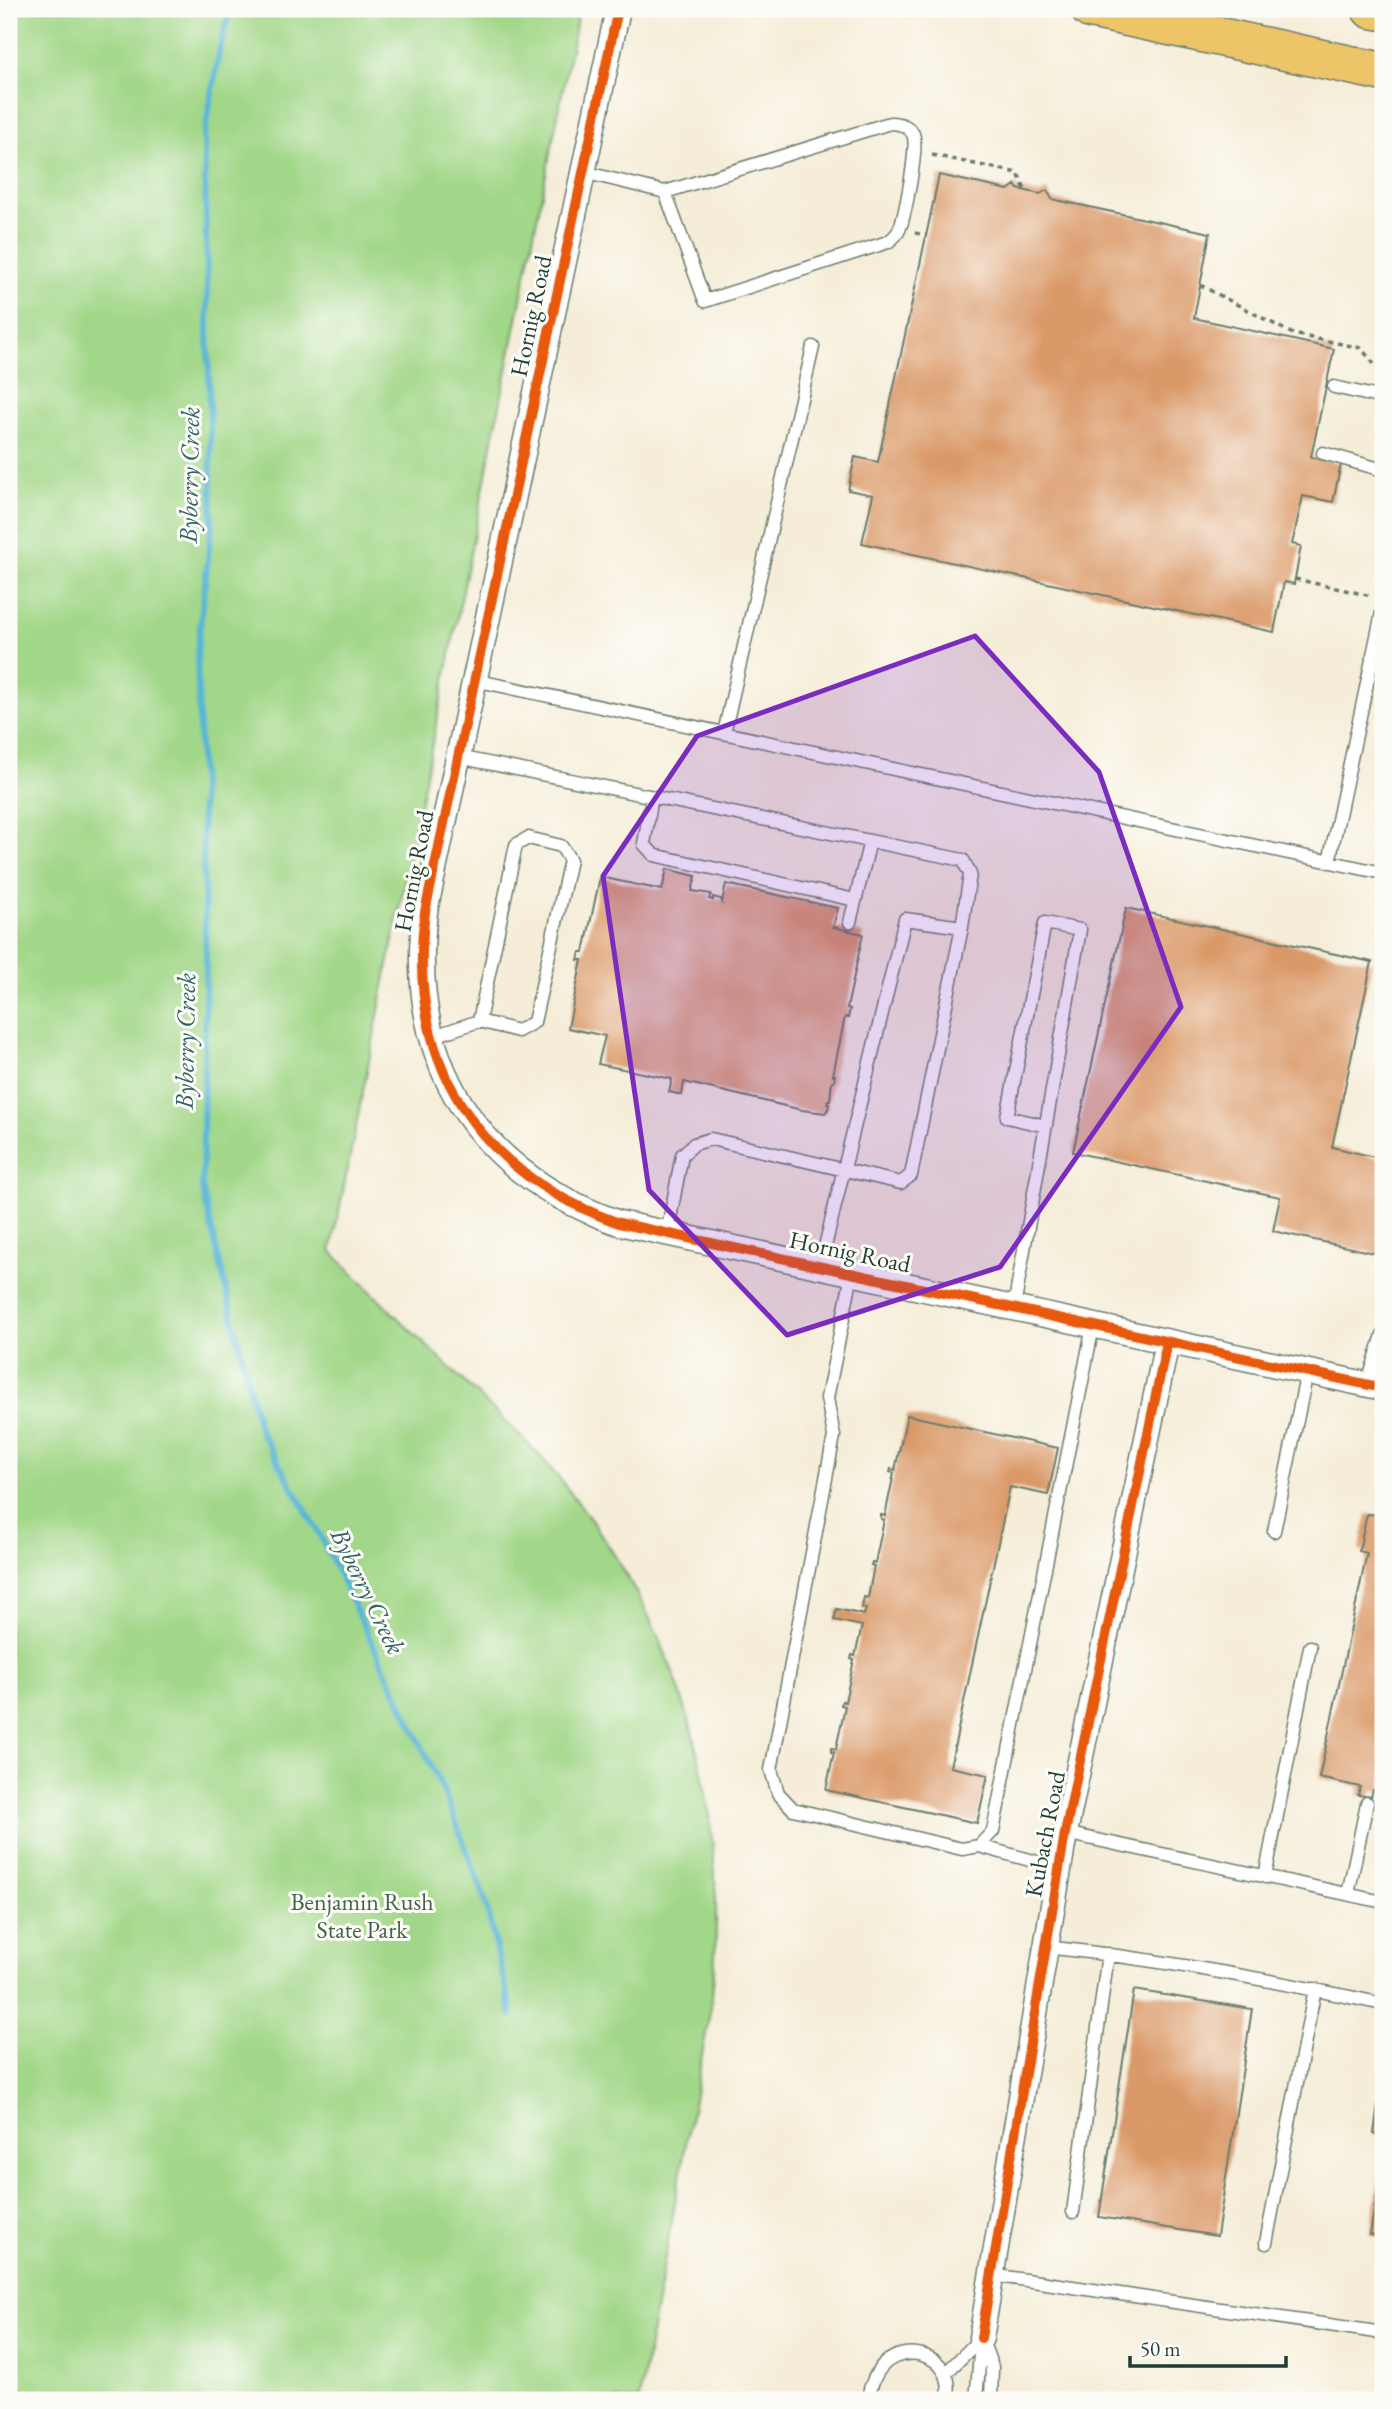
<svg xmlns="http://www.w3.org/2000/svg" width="1392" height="2409" viewBox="0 0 1392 2409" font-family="'EB Garamond',serif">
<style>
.green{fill:#a1d788;stroke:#608a5e;stroke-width:2}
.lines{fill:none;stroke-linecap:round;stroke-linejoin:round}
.stream{stroke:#57b5d6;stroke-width:6}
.building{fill:#da9967}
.lane-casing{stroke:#6a7b6d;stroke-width:15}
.street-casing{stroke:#6a7b6d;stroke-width:27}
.highway-casing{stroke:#6a7b6d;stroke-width:41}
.path{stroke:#6a7b6d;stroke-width:3.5;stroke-dasharray:5 5;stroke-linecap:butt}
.lane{stroke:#fff;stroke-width:12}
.street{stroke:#fff;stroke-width:24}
.highway{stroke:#eec469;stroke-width:38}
.cycleway-casing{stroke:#fdfcf7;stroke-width:15}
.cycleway{stroke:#e8590c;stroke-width:10}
.marked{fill:#7b2cbf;fill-opacity:0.2;stroke:#7b2cbf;stroke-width:5;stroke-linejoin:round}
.labels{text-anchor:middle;stroke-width:6;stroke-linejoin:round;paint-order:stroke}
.street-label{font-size:24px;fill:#1f3d34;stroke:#fdfcf7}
.park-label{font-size:24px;fill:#406449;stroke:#fdfcf7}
.water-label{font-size:26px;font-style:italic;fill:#306165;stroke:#fdfcf7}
</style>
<rect width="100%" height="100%" fill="#fdfcf7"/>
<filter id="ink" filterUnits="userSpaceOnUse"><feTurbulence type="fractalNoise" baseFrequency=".0143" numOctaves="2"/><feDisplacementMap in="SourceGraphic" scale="14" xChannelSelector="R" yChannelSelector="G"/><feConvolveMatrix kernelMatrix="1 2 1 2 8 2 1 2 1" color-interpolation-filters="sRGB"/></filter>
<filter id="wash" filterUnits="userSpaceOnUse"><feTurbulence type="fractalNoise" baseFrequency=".00686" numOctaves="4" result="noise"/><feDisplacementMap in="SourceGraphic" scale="28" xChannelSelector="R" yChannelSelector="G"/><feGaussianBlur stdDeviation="1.57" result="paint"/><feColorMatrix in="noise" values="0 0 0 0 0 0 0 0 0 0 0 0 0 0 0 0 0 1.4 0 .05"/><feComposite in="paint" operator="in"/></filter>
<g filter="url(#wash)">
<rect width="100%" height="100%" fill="#f5edd8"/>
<path class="green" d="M9,9H579L331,1251C380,1302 432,1351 483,1400C502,1419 522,1437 540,1456C680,1614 734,1797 711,2006L639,2400H9Z"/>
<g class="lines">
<path class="stream" d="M230,9L220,48L204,137L212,522L197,653L206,957L202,1188L259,1429L320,1535L445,1794L484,1896L512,2015"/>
</g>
<g id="blocks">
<path class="building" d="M939,175L1008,190L1015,185L1018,189L1040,194L1047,190L1052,199L1210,233L1194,318L1334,349L1311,457L1341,464L1333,502L1303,496L1292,544L1301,546L1294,584L1284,582L1274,632L862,543L873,495L848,490L855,457L878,462Z
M667,869L696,876L692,891L711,894L709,899L713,900V897L721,899L722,902L726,884L838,908L833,927L863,934L847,1008L850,1009L848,1018L845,1017L833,1075H835L834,1081H832L830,1100H828L827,1103L829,1104L828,1109L825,1113L802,1110L684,1082L682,1095L669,1092L672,1079L598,1064L605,1036L568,1028L582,960H578L580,952H584L600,877L662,890Z
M1126,908L1372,962L1332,1147L1383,1159V1255L1273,1231L1280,1197L1073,1152Z
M907,1415L1058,1448L1048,1495L1010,1487L950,1767L988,1775L977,1823L826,1790L834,1752H831V1748L836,1749L845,1706L841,1705L842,1701L845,1702L854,1660L851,1659L852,1655L855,1656L862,1626L834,1620L837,1609L864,1615L866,1609L862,1608L864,1597L868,1598L874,1566L871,1565L872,1562L875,1563L884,1520L881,1519V1515L885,1516L894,1473L890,1472L891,1469L895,1470Z
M1367,1514L1383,1515V1792L1373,1790L1371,1797L1358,1795L1360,1787L1319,1778L1367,1553L1359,1551Z
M1134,1990L1252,2009L1217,2236L1099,2217Z
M1379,2097L1383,2098V2136L1374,2134Z
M1382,2160H1383V2237L1370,2235Z"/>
</g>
</g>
<g filter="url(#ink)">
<use href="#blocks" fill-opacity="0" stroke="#6a7b6d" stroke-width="2"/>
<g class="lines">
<g class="lane-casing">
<path id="lane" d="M583,172L665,192L890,123C899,123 908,125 913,134C919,145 905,217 899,230C897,235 892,239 888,242L705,301L665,192
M1334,387L1383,398
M1323,453L1383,470
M474,680L1383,873
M724,733L813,347
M458,757L963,860L970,874L962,927L905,919L820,1267
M652,797L644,844L654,855L855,900
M1329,862L1383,608
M850,922L870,841
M431,1037L479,1021L516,845L528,838L561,846L570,860L534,1022L518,1031L479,1021
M1383,1075V1082
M667,1234L682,1155L694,1144L711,1139L901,1183L911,1175L962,927
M852,1274L827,1398L834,1436L771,1770L778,1793L793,1809L962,1849L979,1846L993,1831L1093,1326
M1014,1309L1018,1284L1080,930L1045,923L1007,1117L1046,1126
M1367,1385L1383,1335
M1274,1531L1307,1372
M1065,1833L1383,1902
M979,1846L1059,1868
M1265,1877L1310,1647
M1348,1894L1367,1803
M1045,1947C1158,1959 1272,1980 1383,2004
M1073,2212L1108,1954
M1266,2243L1315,1989
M992,2275L1383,2333
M981,2338L992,2367L991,2400
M946,2373L981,2338
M869,2400C868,2392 871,2386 874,2379C892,2335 960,2352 947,2400
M976,2400L981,2342"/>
</g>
<g class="street-casing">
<path id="street" d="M618,9L425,912C406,1063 477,1173 619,1223L1383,1388
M981,2338L1065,1833L1167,1342"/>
</g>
<g class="highway-casing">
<path id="highway" d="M1090,9L1383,72
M1371,9L1383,11"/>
</g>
<path class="path" d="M932,155L1018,173L1025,190
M915,233L926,235
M1200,285L1293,334L1361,348L1383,375
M1295,579L1372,596"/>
<use href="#lane" class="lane"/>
<use href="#street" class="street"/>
<use href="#highway" class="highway"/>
<g class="cycleway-casing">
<path id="cycleway" d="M618,9L425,912C406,1063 477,1173 619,1223L1383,1388
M981,2338L1065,1833L1167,1342"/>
</g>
<use href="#cycleway" class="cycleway"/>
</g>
</g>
<path class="marked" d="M975,636L1099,772L1181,1007L1000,1267L787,1335L649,1190L603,876L697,736Z"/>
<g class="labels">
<g class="street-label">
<text transform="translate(531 316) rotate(-78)" y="8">Hornig Road</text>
<text transform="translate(414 871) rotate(-79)" y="8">Hornig Road</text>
<text transform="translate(850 1252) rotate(12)" y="8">Hornig Road</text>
<text transform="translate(1045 1834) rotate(-79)" y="8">Kubach Road</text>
</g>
<g class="park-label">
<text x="362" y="1910">Benjamin Rush<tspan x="362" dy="28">State Park</tspan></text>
</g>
<g class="water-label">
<text transform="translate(189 475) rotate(-89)" y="9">Byberry Creek</text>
<text transform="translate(185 1041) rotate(-89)" y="9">Byberry Creek</text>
<text transform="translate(368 1591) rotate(64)" y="9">Byberry Creek</text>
</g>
</g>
<rect width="1392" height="2409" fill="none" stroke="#fdfcf7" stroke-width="35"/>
<path d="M1130 2356v10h156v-10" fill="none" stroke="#1f3d34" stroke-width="3.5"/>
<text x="1140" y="2356" font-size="21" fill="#1f3d34" stroke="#fdfcf7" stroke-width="5" paint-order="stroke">50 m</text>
</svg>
